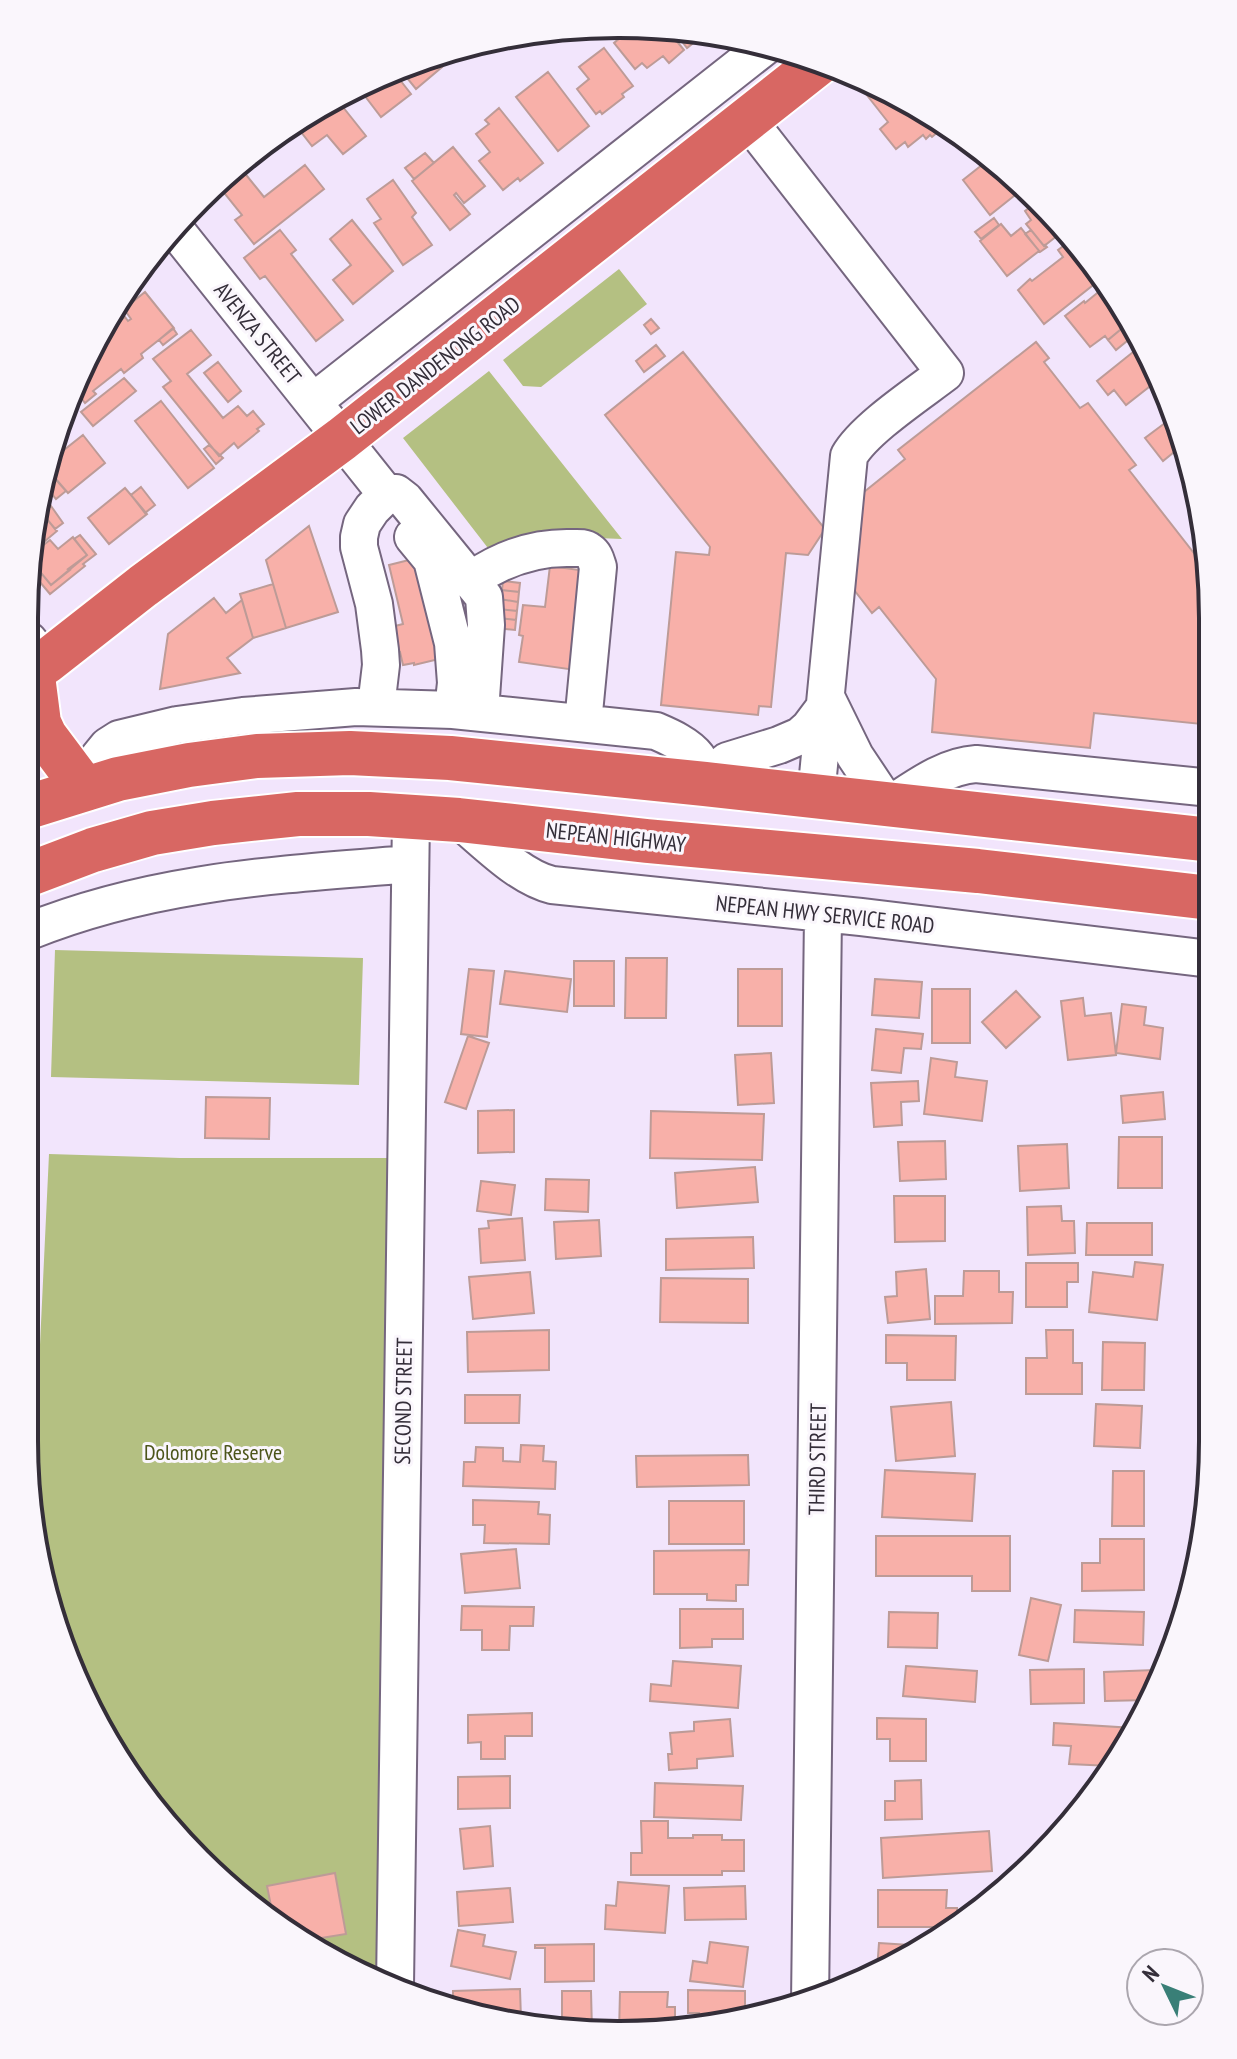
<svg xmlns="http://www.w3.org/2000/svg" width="1237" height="2059" viewBox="0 0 1237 2059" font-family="'PT Sans Narrow',sans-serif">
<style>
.green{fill:#b4c082}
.building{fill:#f8b0a9;stroke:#bd9b97;stroke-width:2}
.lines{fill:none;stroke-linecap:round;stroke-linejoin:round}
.minor-casing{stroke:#75667f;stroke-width:40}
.highway-casing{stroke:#fff;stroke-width:48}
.minor{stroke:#fff;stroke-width:36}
.highway{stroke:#d86763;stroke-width:44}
.labels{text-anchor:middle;stroke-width:6;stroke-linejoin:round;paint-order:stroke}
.street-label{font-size:22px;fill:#342e39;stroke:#faf6fc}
.park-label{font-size:22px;fill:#4c551a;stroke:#faf6fc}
.rim{fill:none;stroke:#342e39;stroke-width:4}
</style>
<rect width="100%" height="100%" fill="#f2e5fc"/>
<path class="green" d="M619,269L647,304L541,387L523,386L503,360Z
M489,371L622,539L549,536L491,552L403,438Z
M55,950L363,958L359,1085L51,1077Z
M49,1154L180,1158H396L381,1978L257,1912L147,1802L55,1631L33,1493Z"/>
<path class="building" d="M657,25L665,27L684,50L669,63L663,56L647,68L642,63L635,69L614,43L627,32L623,26Z
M672,28L706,33L687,48Z
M604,48L633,86L622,94L624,97L602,114L600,111L596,114L577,89L589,79L579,67Z
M432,54L442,67L416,89L399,68Z
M393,71L411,94L381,117L358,87Z
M548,72L589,126L558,151L516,97Z
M878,84L881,85L946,125L932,137L930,135L926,139L923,135L908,147L905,142L896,149L880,129L888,122L866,94Z
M335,97L366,136L343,154L327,135L312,146L294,123L321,104Z
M499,108L543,163L520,181L518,178L503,190L479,161L490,152L476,134L489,124L485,120Z
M453,147L485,186L464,203L456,193L454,195L470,214L450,230L412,181Z
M425,153L434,163L414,179L405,168Z
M992,157L1024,188L990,215L963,180Z
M305,165L324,189L254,244L235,220L242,215L221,189L243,171L264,197Z
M393,180L416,213L412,217L432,245L403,265L374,223L381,219L367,199Z
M1038,201L1067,228L1044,246L1026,224L1031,220L1025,211Z
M994,218L999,225L981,239L975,232Z
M352,220L393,271L353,304L333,280L351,265L330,239Z
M1001,224L1011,236L1021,228L1039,251L1007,276L980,241Z
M280,230L296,250L291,254L343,320L316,341L265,276L260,279L244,258Z
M1031,230L1044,246L1045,245L1047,247L1040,252L1025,234Z
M1074,238L1102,278L1044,324L1018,290L1030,279L1032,281L1063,257L1058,250Z
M1107,285L1132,320L1108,340L1105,336L1090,347L1065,316L1084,301L1085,303Z
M145,292L174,328L141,354L143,358L124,373L121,369L93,391L96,394L85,403L72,386L101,336L125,317L128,321L131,319L124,309Z
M651,319L659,328L651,334L644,325Z
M1132,320L1138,332L1116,350L1108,340Z
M173,328L177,334L163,345L159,340Z
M191,330L211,355L187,374L223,418L238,406L247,416L253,411L264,424L257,429L259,431L238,448L234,443L219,456L163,387L171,381L153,359Z
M1036,342L1049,358L1044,362L1080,408L1088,403L1136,465L1129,470L1211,575V725L1094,713L1090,748L932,732L936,679L879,607L872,613L841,573L857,560L864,492L905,459L898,450Z
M1143,344L1158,380L1126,405L1114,390L1108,395L1097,381Z
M656,345L665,356L644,372L636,361Z
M683,352L825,529L808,555L786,553L771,707L759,706L758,715L661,705L676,552L709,555L710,547L605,415Z
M218,362L241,391L228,402L204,373Z
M124,378L136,391L93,426L81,412Z
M161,401L214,468L188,488L135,421Z
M1173,417L1184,444L1163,461L1145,438Z
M83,435L105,463L68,493L48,470L50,461Z
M209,445L223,458L216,464L204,449Z
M50,473L66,491L56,499L44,484L46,476Z
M141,487L155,505L145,513L131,495Z
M125,488L147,514L109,544L88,518Z
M51,506L63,523L55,529L42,513Z
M38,509L57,531L32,552L29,548V541Z
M309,526L338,612L286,628L266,560Z
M80,535L96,554L83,564L85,566L50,594L34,575L37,572L40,576L42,574L51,585L70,570L68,569L87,555L74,539Z
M73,537L87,555L51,585L42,574L40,576L29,562V556L50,540L58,549Z
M425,556L439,659L414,665V663L403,665L400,652L397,653L391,627L403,624L389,565Z
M550,566L594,572L575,670L519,662L523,636L519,635L523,605L545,607Z
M503,581L520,583L519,592L502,590Z
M273,584L286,628L253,638L240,594Z
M502,590L519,592L518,602L500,599Z
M214,598L226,613L242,600L253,638L227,658L240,673L160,689L168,634Z
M500,599L518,602L517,611L499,609Z
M499,609L517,611L516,620L498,618Z
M498,618L516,620L515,630L497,628Z
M626,958H667L666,1018H625Z
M574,961H614V1006H574Z
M469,969L494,971L487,1037L461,1034Z
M738,969H782V1026H738Z
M505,971L571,979L567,1012L500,1004Z
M875,979L922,982L919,1018L872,1015Z
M932,989H970V1043H932Z
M1016,991L1040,1017L1006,1048L982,1022Z
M1083,998L1085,1016L1111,1013L1116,1055L1068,1060L1061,1001Z
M1122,1004L1146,1007L1144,1025L1163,1028L1160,1059L1116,1053Z
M876,1029L923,1034L921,1049L904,1048L901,1073L872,1070Z
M468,1036L489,1043L466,1109L445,1102Z
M771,1053L774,1103L738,1105L735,1055Z
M931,1058L957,1062L955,1077L987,1081L982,1121L924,1114Z
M918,1081L919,1101L901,1102L902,1125L874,1127L871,1083Z
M1163,1092L1165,1119L1123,1123L1121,1096Z
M206,1097L270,1098L269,1139L205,1138Z
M514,1110V1152L478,1153V1111Z
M651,1111L764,1114L762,1160L650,1158Z
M1119,1137H1162V1188H1118Z
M945,1141L946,1179L900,1181L898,1142Z
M1067,1144L1069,1188L1020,1191L1018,1146Z
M755,1167L758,1202L677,1208L675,1173Z
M546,1179L589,1180L588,1212L545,1210Z
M481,1181L515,1185L511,1215L477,1211Z
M894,1196H945V1241L895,1242Z
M1061,1206L1062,1221H1074L1075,1253L1028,1255L1027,1207Z
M522,1218L525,1260L481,1263L479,1229L489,1228L488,1221Z
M599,1220L601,1256L556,1259L554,1222Z
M1087,1223H1152V1255H1086Z
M753,1237L754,1268L666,1270V1239Z
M1135,1262L1163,1265L1157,1320L1089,1312L1093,1272L1133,1277Z
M1026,1263H1078V1282H1067V1307H1026Z
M926,1269L930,1319L888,1323L885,1297L897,1296L896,1272Z
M964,1271H999V1292H1013L1012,1323L935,1324V1296H963Z
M530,1272L534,1313L473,1319L469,1277Z
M661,1278L748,1279V1323L660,1322Z
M549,1330V1370L468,1372L467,1332Z
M1046,1330H1073V1363H1082V1394H1026V1358H1047Z
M886,1335L956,1336L955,1380H907V1363H886Z
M1103,1342L1145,1343L1144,1390H1102Z
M465,1395H520L519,1423H465Z
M951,1402L955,1456L896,1461L891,1407Z
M1096,1404L1142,1406L1140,1448L1094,1446Z
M521,1445L544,1446L543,1461L556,1462L555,1489L463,1486L464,1462H475L476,1447L503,1448V1461L520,1462Z
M748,1455L749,1485L637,1487L636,1456Z
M885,1470L975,1474L972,1521L882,1517Z
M1113,1471H1144V1526H1112Z
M473,1500L539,1502L538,1514L550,1515L549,1544L484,1543L485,1525H473Z
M669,1501H744V1544H669Z
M876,1536H1010V1591H972V1576H876Z
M1100,1539H1144V1590L1082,1591V1563H1100Z
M516,1549L520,1588L465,1593L461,1554Z
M749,1550L748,1585H736V1601L707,1600V1594H654V1551Z
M1031,1598L1061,1605L1048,1661L1019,1655Z
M462,1606L534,1607L533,1626H510L509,1650H482V1630H461Z
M680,1609H743V1639H712V1647L680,1648Z
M1075,1610L1144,1612L1143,1645L1074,1642Z
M889,1612L938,1613L937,1648L888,1647Z
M673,1661L741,1666L738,1708L650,1701L651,1684L671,1686Z
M906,1666L977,1671L975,1702L903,1696Z
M1084,1669V1703L1031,1704L1030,1670Z
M1154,1670L1155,1691L1149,1700L1105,1701L1104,1672Z
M532,1713V1736H505V1759H481V1742L468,1743V1715Z
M877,1718L926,1719V1761H890V1739H877Z
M730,1719L733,1756L697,1759V1768L669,1770L668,1754H672L670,1733L694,1731V1722Z
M1054,1723L1133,1728L1111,1766L1069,1764L1071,1746L1053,1745Z
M510,1776V1808L458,1809V1777Z
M921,1780L922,1819L885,1820V1801H895V1781Z
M655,1783L743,1786L741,1820L654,1817Z
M641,1821H668V1838H693V1835H722V1840H744V1871H722V1875H631V1853H642Z
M490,1826L493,1866L464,1869L460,1829Z
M989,1831L992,1871L883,1878L881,1838Z
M335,1873L346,1934L309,1940L274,1921L267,1886Z
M618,1882L669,1886L665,1933L605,1929L606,1905L616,1906Z
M745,1886L746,1919L685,1920L684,1888Z
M510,1888L513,1922L459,1926L457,1892Z
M878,1890H947L946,1908H957V1927H878Z
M458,1930L485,1935L483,1946L516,1952L510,1979L451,1966Z
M710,1942L748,1947L743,1987L690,1981L693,1961L707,1963Z
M879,1943L926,1946L877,1970Z
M594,1944V1981L545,1982V1948H535V1945Z
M520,1989L521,2019L453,2008V1991Z
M688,1990L745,1991V2011L742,2015L698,2022L699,2013H688Z
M562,1991H591L592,2031L562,2026Z
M620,1992H668L667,2007H675V2026L619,2033Z"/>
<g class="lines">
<g class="minor-casing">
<path id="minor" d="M747,119L945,373C919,393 864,429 849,456L816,796
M174,228L387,495
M313,402L768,44
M413,537L432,560L453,643L456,683L453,710
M471,580C501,559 534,547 571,548C577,548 584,547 589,551C595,555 596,561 598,567L583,723
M28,640L46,662
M826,697L855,756L887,804
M376,707L381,665L380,650L374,604L359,547V537L362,524L372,509L382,499L392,493H396L405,500L484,597L486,625L480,712
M705,784L727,761L779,745L800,736L809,728L824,708
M84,788L99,757L108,746L119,739L177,725L243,716L356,707L453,710L656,731C670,737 688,745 697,757C702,764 703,775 705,784
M891,804C917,787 945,766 976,764L1211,788
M459,820C486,842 519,877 552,885L861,917L1210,959
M27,932C153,881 276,875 410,864
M395,1986L411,817
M810,2003L823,914"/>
</g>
<g class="highway-casing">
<path id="highway" d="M28,671L46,662L143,586L342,439L820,62
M34,684L39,723L45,736L84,788
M28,807L118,779L189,765L257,756L350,753L450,758L705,784L1211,840
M27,875L93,850L152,833L213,823L298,814H369L459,820L647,841L978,871L1210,898"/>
</g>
<use href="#minor" class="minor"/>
<use href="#highway" class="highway"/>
</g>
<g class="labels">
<g class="street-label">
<text transform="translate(258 333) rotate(51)" y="8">AVENZA STREET</text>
<text transform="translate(435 365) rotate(-38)" y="8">LOWER DANDENONG ROAD</text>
<text transform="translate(616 837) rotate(6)" y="8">NEPEAN HIGHWAY</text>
<text transform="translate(825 914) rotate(6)" y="8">NEPEAN HWY SERVICE ROAD</text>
<text transform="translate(403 1401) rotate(-89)" y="8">SECOND STREET</text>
<text transform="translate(817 1459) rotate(-89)" y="8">THIRD STREET</text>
</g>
<g class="park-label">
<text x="213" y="1460">Dolomore Reserve</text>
</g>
</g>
<path d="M0 0H1237V2059H0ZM618 38H619A580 580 0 0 1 1199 618V1441A580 580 0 0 1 619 2021H618A580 580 0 0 1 38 1441V618A580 580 0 0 1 618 38Z" fill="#faf6fc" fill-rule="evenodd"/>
<path class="rim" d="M618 38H619A580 580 0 0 1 1199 618V1441A580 580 0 0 1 619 2021H618A580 580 0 0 1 38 1441V618A580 580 0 0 1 618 38Z"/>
<g transform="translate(1165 1987) rotate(313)"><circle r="38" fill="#faf6fc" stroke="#aba6ae" stroke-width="2"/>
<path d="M0-6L14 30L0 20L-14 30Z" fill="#397f77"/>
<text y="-12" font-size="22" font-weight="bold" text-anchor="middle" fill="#342e39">N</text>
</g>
</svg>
